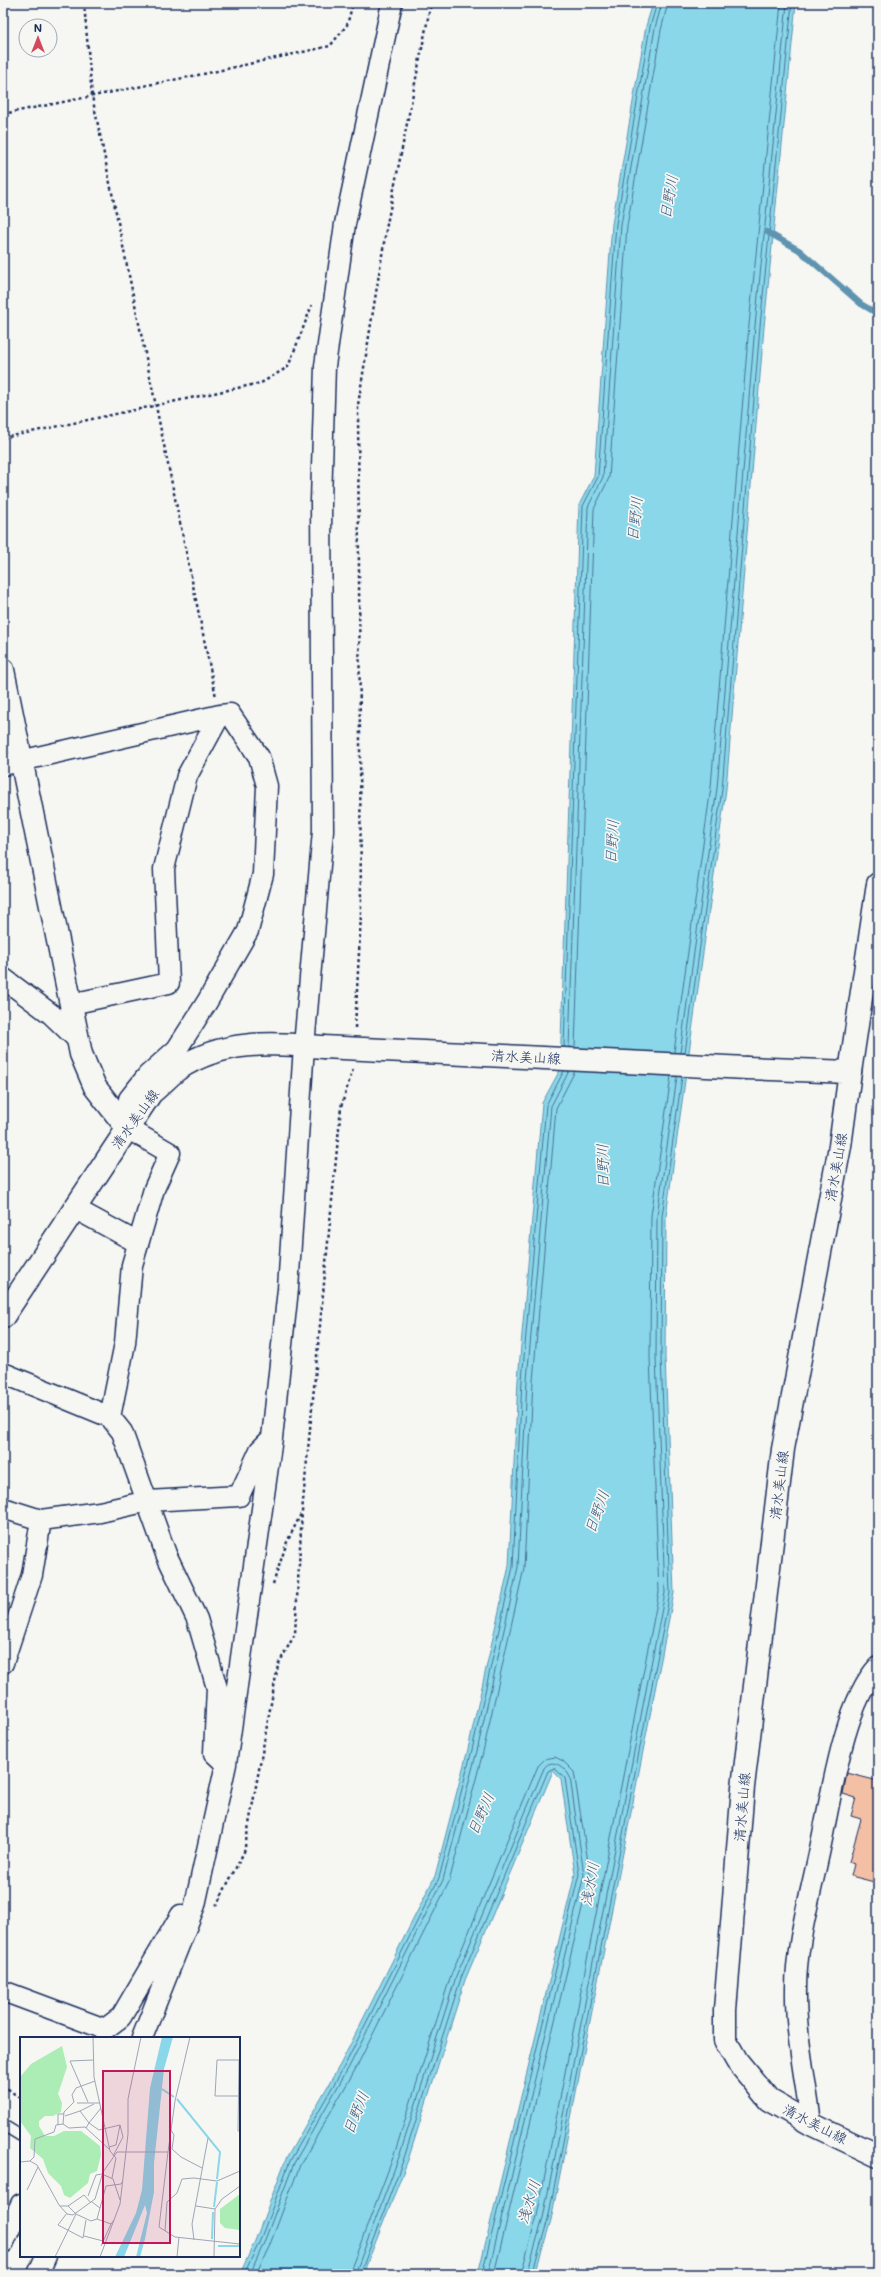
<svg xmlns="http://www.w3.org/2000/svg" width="881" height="2277" viewBox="0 0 881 2277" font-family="Mali,'Klee One',sans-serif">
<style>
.water{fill:#8ad7e9;stroke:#5e94b1}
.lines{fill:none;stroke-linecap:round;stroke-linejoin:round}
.shore{stroke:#477296;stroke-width:1}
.stream{stroke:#5e94b1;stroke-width:6}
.building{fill:#f3bfa5;stroke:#1b2f5e}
.service-casing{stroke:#1b2f5e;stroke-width:13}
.minor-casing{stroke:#1b2f5e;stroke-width:23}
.tertiary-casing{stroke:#1b2f5e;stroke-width:25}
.primary-casing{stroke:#1b2f5e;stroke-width:25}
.path{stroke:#1b2f5e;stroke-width:2.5;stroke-dasharray:3 3;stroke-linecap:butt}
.service{stroke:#f6f6f2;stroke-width:10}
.minor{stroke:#f6f6f2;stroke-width:20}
.tertiary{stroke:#f6f6f2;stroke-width:22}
.primary{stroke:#f6f6f2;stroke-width:22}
.primary-bridge-casing{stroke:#1b2f5e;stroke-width:25;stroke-linecap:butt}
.primary-bridge{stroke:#f6f6f2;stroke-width:22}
.labels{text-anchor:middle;stroke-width:3.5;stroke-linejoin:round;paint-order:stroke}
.street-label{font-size:14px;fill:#1b2f5e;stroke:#f6f6f2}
.water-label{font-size:15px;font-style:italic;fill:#375981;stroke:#f6f6f2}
.inset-river{fill:none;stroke:#8ad7e9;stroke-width:2}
.inset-road{fill:none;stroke:#9ea6b7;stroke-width:1}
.view{fill:#c2185b;fill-opacity:0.15;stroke:#c2185b;stroke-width:2}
.inset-edge{fill:none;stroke:#1b2f5e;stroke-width:2}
</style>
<rect width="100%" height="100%" fill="#f6f6f2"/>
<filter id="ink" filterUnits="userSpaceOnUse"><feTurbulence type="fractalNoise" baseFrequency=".025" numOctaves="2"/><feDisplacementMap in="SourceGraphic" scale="8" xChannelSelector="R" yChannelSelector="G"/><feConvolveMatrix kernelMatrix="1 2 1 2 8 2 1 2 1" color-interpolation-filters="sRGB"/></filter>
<g filter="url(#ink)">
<path class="water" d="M653,3H796L764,327L726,789L666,1216L665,1357L674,1593L551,2220L535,2274H478L575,1874L561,1779L553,1771L465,1980L408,2160L363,2274H240L255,2241L286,2159L341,2063L435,1876L468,1749L509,1566L518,1380L542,1103L560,1070L579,505L594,476L612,224L646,26Z"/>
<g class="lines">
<path class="shore" d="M564,1047L583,506L598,477L616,224L650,27L657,3
M569,1047L588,507L603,477L621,225L655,28L662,3
M575,1047L594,509L609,478L627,226L661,30L668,3
M674,1052L711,787L749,325L781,3
M680,1053L717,788L755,326L787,3
M685,1053L722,789L760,326L792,3
M244,2274L259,2243L290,2161L345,2065L439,1878L472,1750L513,1567L522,1380L546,1105L564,1071
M250,2274L263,2245L294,2163L349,2067L443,1880L477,1751L518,1567L527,1380L551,1106L569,1071
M256,2274L269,2247L300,2165L355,2070L449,1882L483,1752L524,1568L533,1381L556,1108L575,1071
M349,2274L394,2155L451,1975L538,1766L545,1759L555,1757L563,1761L574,1772L590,1875L494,2274
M355,2274L399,2157L456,1977L544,1768C552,1757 565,1767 570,1777L584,1875L488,2274
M360,2274L404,2158L461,1978L548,1771L554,1768L565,1778L579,1874L482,2274
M521,2274L537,2216L659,1592L650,1357L651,1216L671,1076
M527,2274L543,2218L665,1593L656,1357L657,1216L677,1077
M532,2274L548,2219L670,1593L661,1357L662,1216L682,1077"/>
<path class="stream" d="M767,232L799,250L861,304L878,314"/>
</g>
<path class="building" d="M847,1773L878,1781V1883L851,1876L854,1864L849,1862L861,1819L851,1816L856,1798L843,1794Z"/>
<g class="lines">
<g class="service-casing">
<path id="service" d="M3,2125L21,2136"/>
</g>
<g class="minor-casing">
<path id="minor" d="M3,765L220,715L187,776L164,869L169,983L71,1004
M3,978L51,1014L78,1040
M74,1208L138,1243
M3,1373L110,1417L122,1432L166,1554L197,1619L217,1688L214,1753L226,1764
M110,1417L125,1343L132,1265L154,1189L170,1153L127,1128L129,1099L148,1075L177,1049L207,1002L248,931L263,874L267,786L259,757L230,714L220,715
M3,1508L41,1520
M3,1663L32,1575L41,1520L100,1512L148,1501L239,1496L260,1450L270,1440
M3,1991L105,2029L121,2017L181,1915
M142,2038L195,1905L226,1764L272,1438L288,1289L304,1046L323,831L321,501L325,366L345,224L392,3
M811,2124C806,2081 795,2032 796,1989C796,1945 809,1901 818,1858C830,1806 842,1706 878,1667
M3,2244L21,2204
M38,2274L46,2256"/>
</g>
<g class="tertiary-casing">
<path id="tertiary" d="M3,670L81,1054L95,1087L127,1128
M850,1072L878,884"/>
</g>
<g class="primary-casing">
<path id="primary" d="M747,1068L850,1072L840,1146L783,1449L743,1787L725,2010V2040L737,2061L769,2100L811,2124L878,2156
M3,1317L151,1093C160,1086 169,1076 178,1069C224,1039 271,1043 323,1047"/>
</g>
<path class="path" d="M84,3L92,96L216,697
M3,114L208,73L330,46L347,25L353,3
M3,438L261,383L288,367L312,305
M355,1028L361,915L358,405L387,224L431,3
M273,1584L287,1542L301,1514
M216,1906L244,1852L278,1665L295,1634L302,1512L341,1107L353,1069
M3,2085L21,2099"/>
<use href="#service" class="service"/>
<use href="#minor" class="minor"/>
<use href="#tertiary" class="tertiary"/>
<use href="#primary" class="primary"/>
<g class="primary-bridge-casing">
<path id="primary-bridge" d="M323,1047L747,1068"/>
</g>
<use href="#primary-bridge" class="primary-bridge"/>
</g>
</g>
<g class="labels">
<g class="street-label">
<text transform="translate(526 1057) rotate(3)" y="5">清水美山線</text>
<text transform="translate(135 1119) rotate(-54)" y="5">清水美山線</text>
<text transform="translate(836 1167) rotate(-80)" y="5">清水美山線</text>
<text transform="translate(779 1485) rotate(-83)" y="5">清水美山線</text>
<text transform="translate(742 1807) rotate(-85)" y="5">清水美山線</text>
<text transform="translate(815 2124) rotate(27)" y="5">清水美山線</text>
</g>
<g class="water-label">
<text transform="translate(669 197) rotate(-80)" y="5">日野川</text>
<text transform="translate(635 519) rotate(-84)" y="5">日野川</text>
<text transform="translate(612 842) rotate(-86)" y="5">日野川</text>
<text transform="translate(603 1166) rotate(-91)" y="5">日野川</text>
<text transform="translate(597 1512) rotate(-70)" y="5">日野川</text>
<text transform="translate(481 1814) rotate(-66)" y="5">日野川</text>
<text transform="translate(590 1884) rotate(-80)" y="5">浅水川</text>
<text transform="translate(356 2113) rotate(-68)" y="5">日野川</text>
<text transform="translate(529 2202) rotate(-73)" y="5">浅水川</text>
</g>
</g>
<g transform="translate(20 2037)">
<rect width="220" height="220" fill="#f6f6f2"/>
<path d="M42,9L47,30L38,57L42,66L41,75L33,79H25L19,84V89L25,99H34L44,94H61L80,109L81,118L77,134L70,137L68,146L50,161L44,158L41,149L28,136L23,122L10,111L11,99L0,84V40L11,27ZM220,157V193L205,191L200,186V172Z" fill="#acedb5"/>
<path d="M142,0H153L144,32L134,126V155L125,202L120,220H116L127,176L125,168L104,220H95L116,176L122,153L130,51Z" fill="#8ad7e9"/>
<path class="inset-river" d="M142,52L154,60M157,62L200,115L197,142M194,170L197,145M192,202L193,175M198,209H220"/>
<path class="inset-road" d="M73,0L74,40L90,114L96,121L92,141M219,23L218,94H220M218,59H195L197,23H220M68,65L50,24L73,23M57,66H80M60,74L74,67M45,79L60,74L69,86L81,71M43,87L49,91L65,90L89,112M38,88V77H44M66,91L69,86L79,93L100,88L96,108L89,110M151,93L154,98L152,112L161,120L182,131M148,115L155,64L170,0M93,119L103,100L100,88M10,124L14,120L15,102L34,95L36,88L43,87L44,75L54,65L52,58L56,51L75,44M0,125L10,124L17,128L39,168L47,177L53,178L75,162L83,135L97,115H148L139,190L155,200L220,207M82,137L93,142L100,163M7,153L18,130M68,159L76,138L82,137M72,165L80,171L77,182M40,169H48L56,177L71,184L77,182L91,187L94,183M48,169L64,158L71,166M176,169L195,172M80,171L86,149L101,147L103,144M47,176L38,188L63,201L66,183M145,194L147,165L157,156L162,142L174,141L197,144L220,134M64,199L83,204M174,203L172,187L188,101M81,209L91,187M35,220L56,177M80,220L100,167L108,97V62L121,0M157,220L159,200M194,220L195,172L202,162L220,149"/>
<path class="view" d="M83,34H150V206H83Z"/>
<rect width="220" height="220" class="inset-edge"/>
</g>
<rect width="881" height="2277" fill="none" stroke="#f6f6f2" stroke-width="16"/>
<rect x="8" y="8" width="865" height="2261" fill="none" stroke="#1b2f5e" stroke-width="1.5" filter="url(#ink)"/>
<g transform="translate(38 38)"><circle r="19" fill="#f6f6f2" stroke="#9ea6b7"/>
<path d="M0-3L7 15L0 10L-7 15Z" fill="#d1495b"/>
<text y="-6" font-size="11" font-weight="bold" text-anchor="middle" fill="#1b2f5e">N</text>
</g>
</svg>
